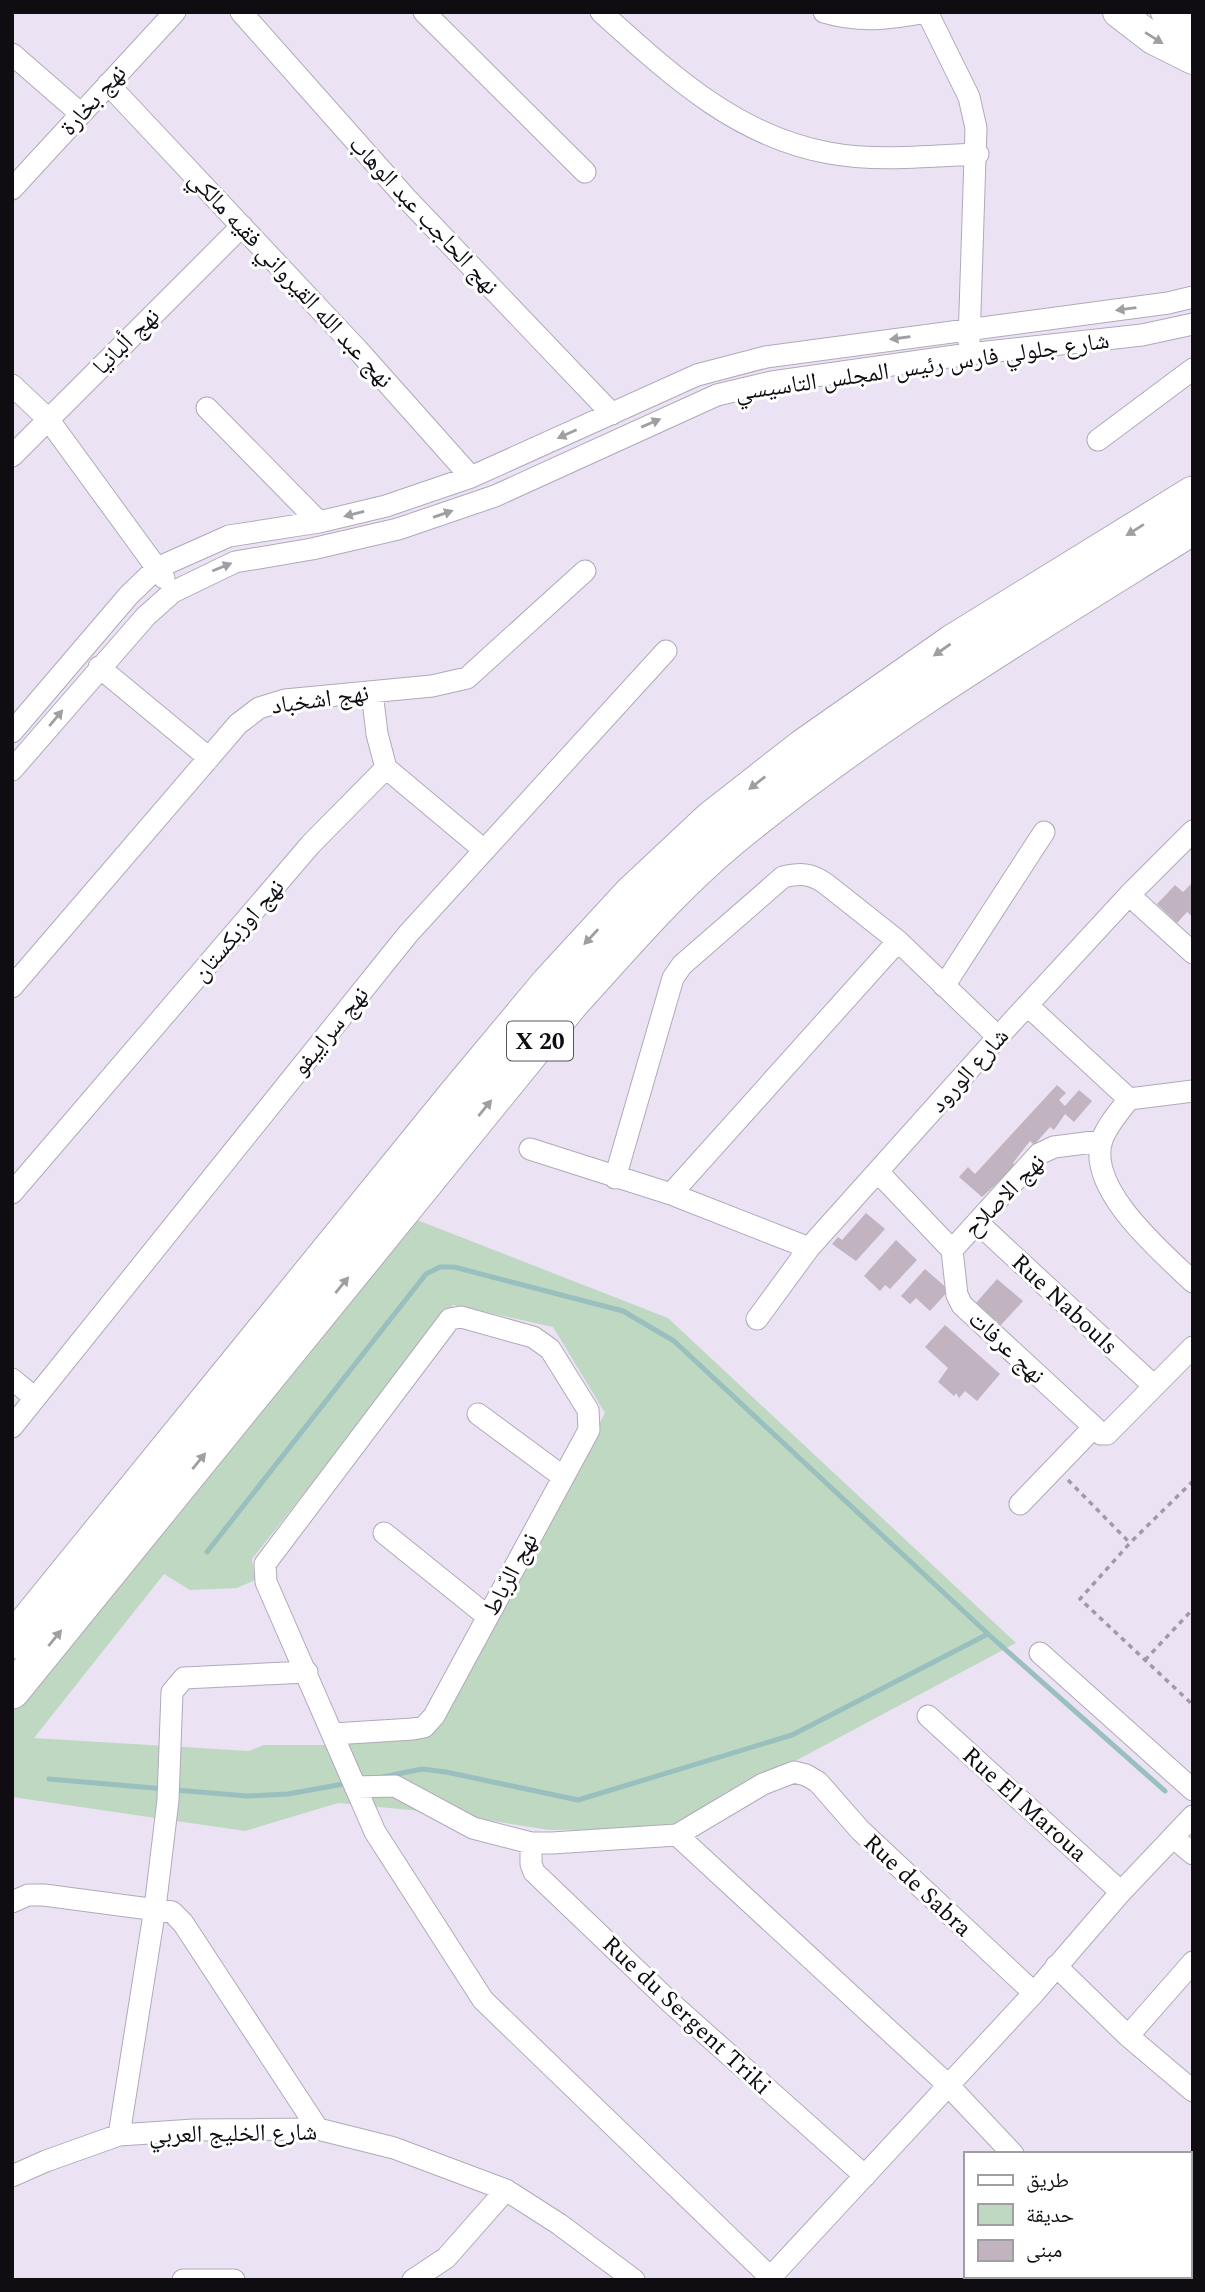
<svg xmlns="http://www.w3.org/2000/svg" width="1205" height="2292" viewBox="0 0 1205 2292" font-family="Spectral,'Noto Naskh Arabic',serif">
<style>
.green{fill:#bfd8c2;fill-rule:evenodd}
.lines{fill:none;stroke-linecap:round;stroke-linejoin:round}
.stream{stroke:#99bfbe;stroke-width:5}
.building{fill:#c2b3c1}
.minor-casing{stroke:#b1a9ba;stroke-width:23}
.secondary-casing{stroke:#b1a9ba;stroke-width:32}
.trunk-casing{stroke:#b1a9ba;stroke-width:37}
.path{stroke:#a099a7;stroke-width:3.5;stroke-dasharray:5 5;stroke-linecap:butt}
.minor{stroke:#fff;stroke-width:21}
.secondary{stroke:#fff;stroke-width:30}
.trunk{stroke:#fff;stroke-width:35}
.oneway{fill:#9f9ea0}
.labels{text-anchor:middle;stroke-width:6;stroke-linejoin:round;paint-order:stroke}
.shield{fill:#fff;stroke:#575559;stroke-width:2}
.shield-label{font-size:23px;font-weight:bold;fill:#0f0c12}
.street-label{font-size:24px;fill:#0f0c12;stroke:#fff}
</style>
<rect width="100%" height="100%" fill="#ebe2f4"/>
<path class="green" d="M417,1220L668,1318L1016,1643L668,1829L549,1830L441,1813L338,1803L245,1831L12,1797V1713ZM453,1305L553,1327L605,1413L431,1734L331,1745H264L249,1751L34,1738L164,1574L190,1590L237,1588L255,1580L252,1559Z"/>
<g class="lines">
<path class="stream" d="M207,1552L426,1274L440,1267H454L623,1311L674,1341L988,1634L1165,1791
M383,1777L422,1769L446,1772L578,1800L792,1735L988,1634
M49,1779L165,1789
M175,1790L247,1796L288,1794L349,1783"/>
</g>
<path class="building" d="M1193,882V917L1187,912L1177,923L1157,904L1175,885L1183,892Z
M1057,1085L1066,1093L1059,1100L1065,1106L1079,1090L1092,1101L1074,1122L1065,1114L1054,1130L1050,1127L1034,1145L1030,1141L1013,1163L1016,1166L982,1197L959,1177L968,1167L975,1174Z
M866,1213L885,1229L856,1261L832,1244L838,1237L842,1240Z
M896,1240L917,1260L890,1289L885,1285L880,1291L864,1276Z
M925,1269L949,1290L930,1311L916,1298L910,1304L901,1296Z
M997,1279L1023,1301L1001,1325L976,1303Z
M945,1325L1000,1374L977,1401L965,1391L959,1398L956,1393L954,1396L938,1382L948,1368L925,1347Z"/>
<g class="lines">
<g class="minor-casing">
<path id="minor" d="M241,12L406,198L612,414
M424,12L585,172
M601,12C669,73 735,136 829,153C877,162 929,156 978,154
M824,12C860,23 890,19 926,12
M927,12L969,97L976,128L969,342
M12,54L81,114
M108,84L357,349L471,477
M12,189L175,12
M12,385L48,419L164,578
M207,408L319,522
M1098,440L1193,369
M12,456L242,226
M99,667L209,758
M372,692L377,734L386,768
M12,732L129,595L157,568L229,536L319,522L386,506L471,477L697,375L766,357L1168,303L1193,297
M386,768L484,850
M12,770L146,616L173,592L235,562L312,549L398,529L495,496L717,395L772,382L969,354L1142,335L1193,324
M1129,895L1193,953
M944,986L1044,832
M12,987L238,724L259,708L285,700L432,686L467,678L585,571
M1027,1005L1129,1099L1193,1091
M1129,1099C1120,1111 1107,1125 1102,1140C1086,1189 1162,1252 1193,1282
M530,1149L671,1194L809,1248
M878,1172L952,1250
M615,1178L673,978L682,965L783,877C800,873 811,873 826,884L898,941L998,1037
M12,1193L311,844L386,768
M671,1194L898,941
M977,1222L1154,1386
M952,1250L957,1295L962,1305L1094,1427
M952,1250L1039,1154L1054,1147L1101,1141
M757,1319L809,1248L998,1037L1129,895L1193,831
M12,1379L35,1398
M478,1414L562,1476
M12,1427L408,934L666,651
M1020,1504L1094,1427L1101,1434H1107L1193,1347
M384,1533L487,1616
M1040,1653L1193,1790
M928,1716L1121,1892
M333,1734L413,1729L424,1727L434,1716L589,1430L588,1410L550,1349L533,1337L461,1317L450,1319L265,1564L266,1582L375,1832L483,2000L770,2277
M355,1787L395,1786L473,1828L531,1843H552L677,1835L763,1784L794,1772L806,1775L818,1782L860,1830L1034,1993
M677,1835L948,2085L1013,2154
M1174,1838L1193,1854
M531,1843V1864L534,1872L671,2003L865,2176
M12,1902L28,1895H44L172,1912L183,1923L318,2129
M1056,1966L1128,2036L1193,2091
M1128,2036L1193,1962
M119,2135L155,1908L168,1800L172,1692L184,1678L307,1672
M12,2176L46,2161L119,2135L194,2130L318,2129L394,2148L506,2190L559,2224L634,2280
M1189,2224L1193,2220
M1130,2276L1133,2280
M183,2280H234
M413,2280L446,2258L506,2190
M768,2280L1034,1993L1121,1892L1193,1816
M1149,2280L1152,2276"/>
</g>
<g class="secondary-casing">
<path id="secondary" d="M1118,12L1153,39L1193,59
M1166,12L1193,27"/>
</g>
<g class="trunk-casing">
<path id="trunk" d="M12,1641L454,1097L549,983L631,894L711,819L803,747L953,642L1193,494
M12,1691L572,1002C623,946 673,887 731,839C874,721 1036,625 1193,527"/>
</g>
<path class="path" d="M1068,1480L1130,1543
M1193,1481L1130,1543L1080,1599L1193,1705
M1145,1660L1193,1609"/>
<use href="#minor" class="minor"/>
<use href="#secondary" class="secondary"/>
<use href="#trunk" class="trunk"/>
</g>
<defs><path id="oneway-solid" d="M-6-.8H1V-3.2L6.5 0L1 3.2V.8H-6Z" transform="scale(1.75)"/></defs>
<g class="oneway">
<use href="#oneway-solid" transform="translate(1154 38) rotate(32)"/>
<use href="#oneway-solid" transform="translate(1126 309) rotate(173)"/>
<use href="#oneway-solid" transform="translate(900 338) rotate(172)"/>
<use href="#oneway-solid" transform="translate(651 423) rotate(-23)"/>
<use href="#oneway-solid" transform="translate(567 434) rotate(156)"/>
<use href="#oneway-solid" transform="translate(354 514) rotate(166)"/>
<use href="#oneway-solid" transform="translate(443 514) rotate(-19)"/>
<use href="#oneway-solid" transform="translate(1135 530) rotate(148)"/>
<use href="#oneway-solid" transform="translate(222 567) rotate(-22)"/>
<use href="#oneway-solid" transform="translate(942 650) rotate(145)"/>
<use href="#oneway-solid" transform="translate(56 718) rotate(-50)"/>
<use href="#oneway-solid" transform="translate(757 783) rotate(142)"/>
<use href="#oneway-solid" transform="translate(591 937) rotate(133)"/>
<use href="#oneway-solid" transform="translate(485 1108) rotate(-51)"/>
<use href="#oneway-solid" transform="translate(342 1285) rotate(-51)"/>
<use href="#oneway-solid" transform="translate(199 1461) rotate(-51)"/>
<use href="#oneway-solid" transform="translate(55 1638) rotate(-51)"/>
</g>
<g class="labels">
<rect class="shield" x="507" y="1021.5" width="66" height="39" rx="5"/>
<g class="shield-label">
<text x="540" y="1049">X 20</text>
</g>
<g class="street-label">
<text transform="translate(93 100) rotate(-48)" y="8">نهج بخارة</text>
<text transform="translate(424 215) rotate(47)" y="8">نهج الحاجب عبد الوهاب</text>
<text transform="translate(291 279) rotate(47)" y="8">نهج عبد الله القيرواني فقيه مالكي</text>
<text transform="translate(126 341) rotate(-45)" y="8">نهج ألبانيا</text>
<text transform="translate(922 366) rotate(-8)" y="8">شارع جلولي فارس رئيس المجلس التاسيسي</text>
<text transform="translate(320 699) rotate(-8)" y="8">نهج اشخباد</text>
<text transform="translate(238 930) rotate(-49)" y="8">نهج اوزبكستان</text>
<text transform="translate(330 1031) rotate(-51)" y="8">نهج سراييفو</text>
<text transform="translate(969 1070) rotate(-48)" y="8">شارع الورود</text>
<text transform="translate(1004 1195) rotate(-46)" y="8">نهج الاصلاح</text>
<text transform="translate(1065 1304) rotate(43)" y="8">Rue Nabouls</text>
<text transform="translate(1007 1347) rotate(43)" y="8">نهج عرفات</text>
<text transform="translate(510 1574) rotate(-62)" y="8">نهج الرّباط</text>
<text transform="translate(1025 1804) rotate(42)" y="8">Rue El Maroua</text>
<text transform="translate(918 1885) rotate(43)" y="8">Rue de Sabra</text>
<text transform="translate(687 2015) rotate(43)" y="8">Rue du Sergent Triki</text>
<text transform="translate(233 2133) rotate(-1)" y="8">شارع الخليج العربي</text>
</g>
</g>
<rect width="1205" height="2292" fill="none" stroke="#0f0c12" stroke-width="28"/>
<rect x="964" y="2152" width="228" height="126" fill="#ffffff" stroke="#9f9ea0" stroke-width="2"/>
<rect x="978" y="2175" width="35" height="10" fill="#ffffff" stroke="#9f9ea0" stroke-width="2"/>
<text x="1026" y="2187" font-size="21" fill="#0f0c12">طريق</text>
<rect x="978" y="2204" width="35" height="21" fill="#bfd8c2" stroke="#9f9ea0" stroke-width="2"/>
<text x="1026" y="2222" font-size="21" fill="#0f0c12">حديقة</text>
<rect x="978" y="2240" width="35" height="21" fill="#c2b3c1" stroke="#9f9ea0" stroke-width="2"/>
<text x="1026" y="2257" font-size="21" fill="#0f0c12">مبنى</text>
</svg>
